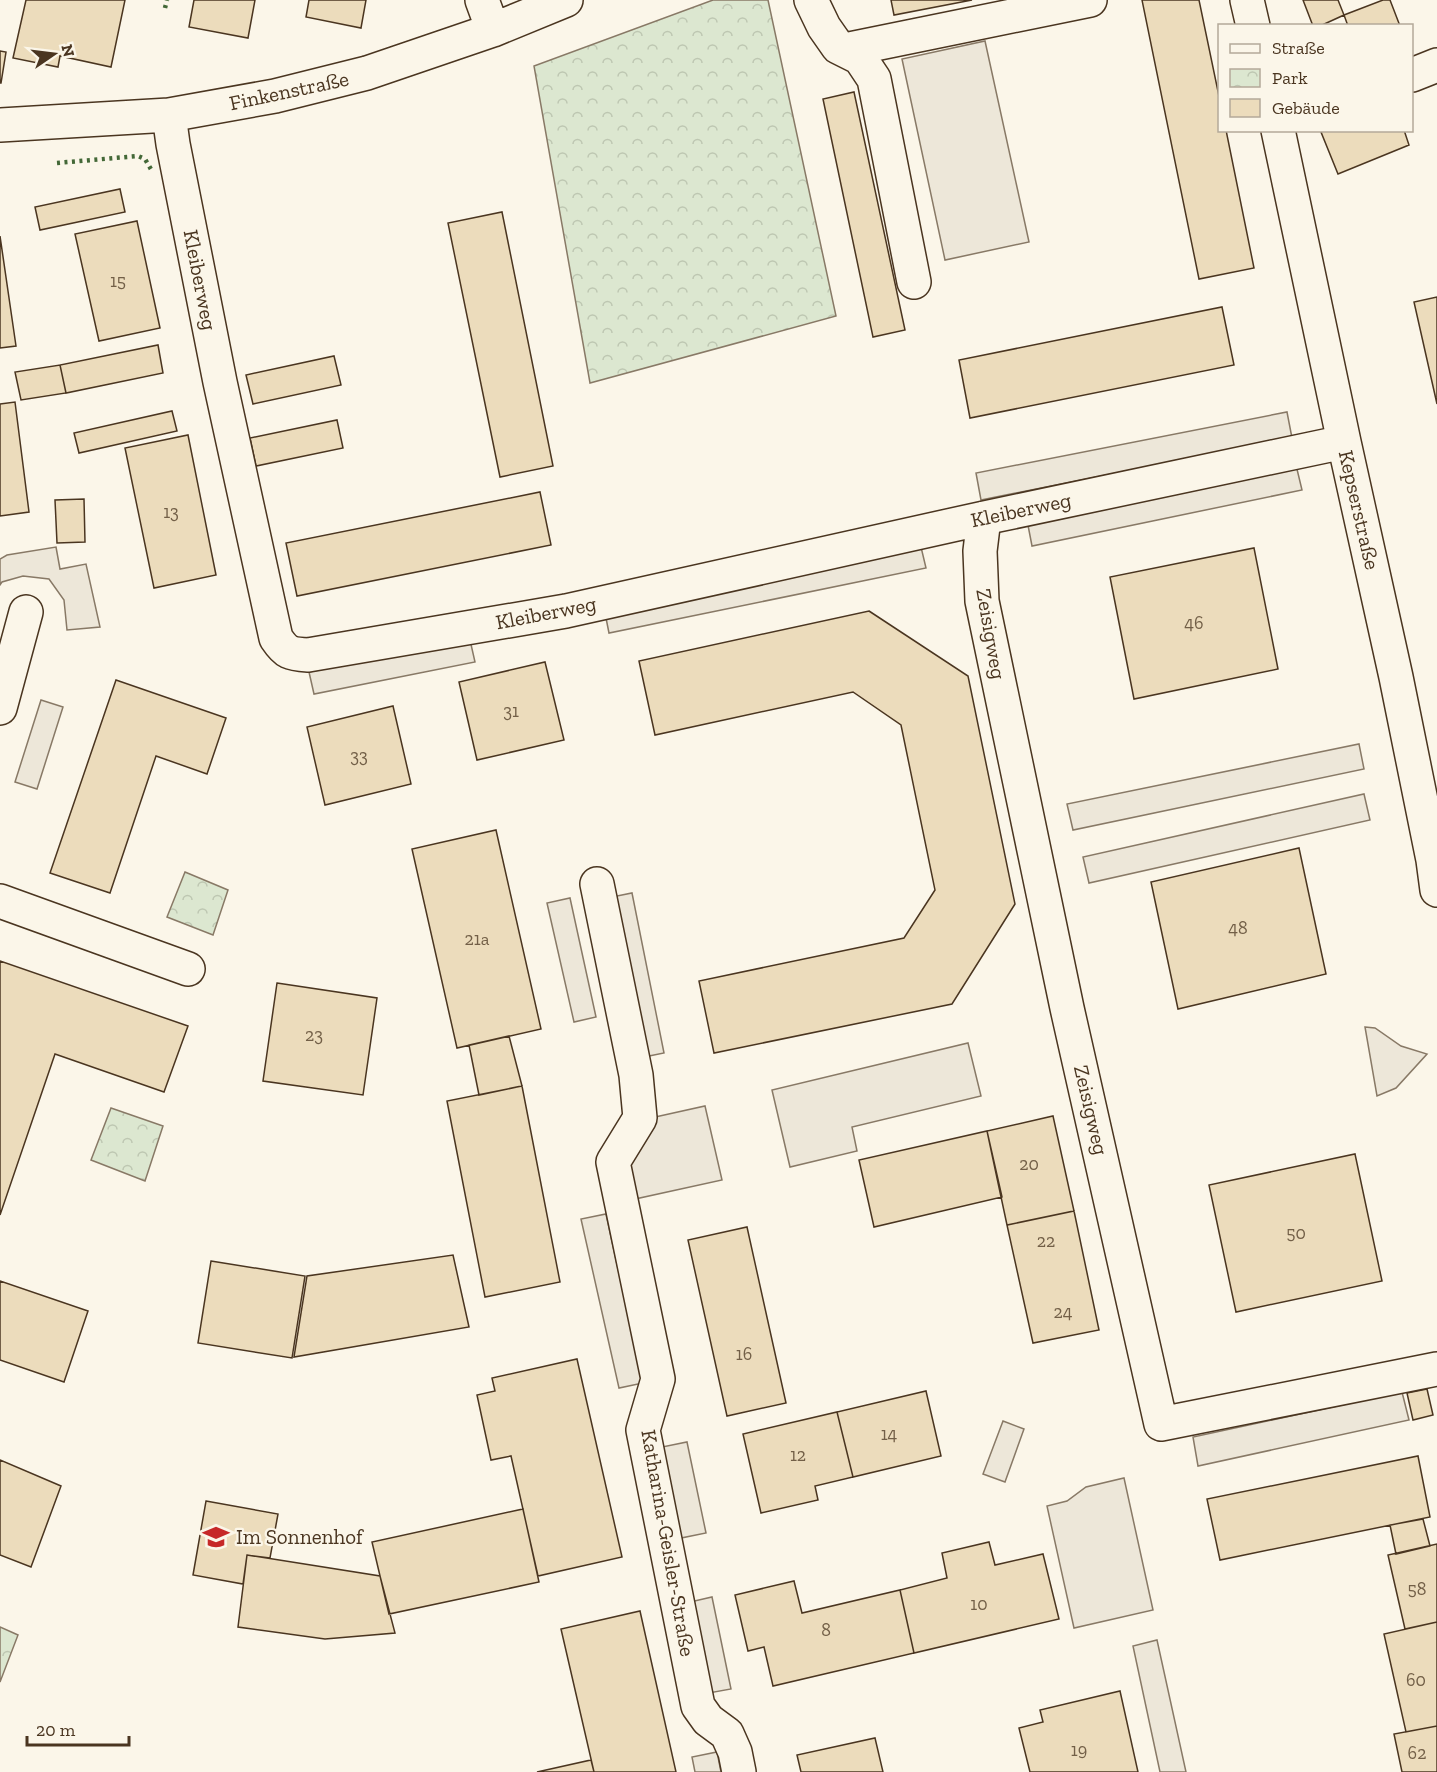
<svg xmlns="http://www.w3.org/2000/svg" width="1437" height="1772" viewBox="0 0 1437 1772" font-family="'Zilla Slab',serif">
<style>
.park{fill:url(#park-crowns);stroke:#887966;stroke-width:1.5}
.parking{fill:#ede7d9;stroke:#887966;stroke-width:1.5}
.building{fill:#ecdcbc;stroke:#4a3520;stroke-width:1.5}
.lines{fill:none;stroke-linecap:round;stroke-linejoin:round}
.minor-casing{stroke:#4a3520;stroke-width:36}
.minor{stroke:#fbf6e9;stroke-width:33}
.hedge{stroke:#436837;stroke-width:4.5;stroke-dasharray:3 4.5;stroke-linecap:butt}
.labels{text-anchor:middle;stroke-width:4.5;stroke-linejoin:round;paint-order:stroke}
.number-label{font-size:18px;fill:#725f47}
.street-label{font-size:21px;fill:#4a3520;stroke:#fbf6e9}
.poi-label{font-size:21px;fill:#4a3520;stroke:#fbf6e9;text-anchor:start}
</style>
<defs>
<pattern id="park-crowns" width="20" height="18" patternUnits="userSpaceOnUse" patternTransform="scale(1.5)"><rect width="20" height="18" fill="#dce7d0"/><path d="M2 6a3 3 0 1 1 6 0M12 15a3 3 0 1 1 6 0" fill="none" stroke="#bec7b2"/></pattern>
</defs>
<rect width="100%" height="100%" fill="#fbf6e9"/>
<path class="park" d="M713,0H768L836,316L590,383L534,66Z
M185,872L228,890L213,935L167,917Z
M111,1108L163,1126L145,1181L91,1160Z
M0,1627L18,1635L0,1682Z"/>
<path class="parking" d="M985,41L1029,242L945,260L902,59Z
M1287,412L1292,438L981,500L976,473Z
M1296,465L1302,490L1032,546L1027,520Z
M56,547L60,569L86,564L100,627L67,630L64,600L49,579L23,576L2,582L0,585V559L7,555Z
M921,547L926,568L609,633L605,613Z
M470,640L475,662L314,694L309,672Z
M41,700L63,707L37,789L15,782Z
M1359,744L1364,769L1073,830L1067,804Z
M1364,794L1370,820L1089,883L1083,857Z
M632,893L664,1053L639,1058L607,898Z
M570,898L596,1017L574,1022L547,903Z
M1365,1027L1375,1028L1401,1046L1427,1054L1396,1088L1377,1096Z
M968,1043L981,1096L852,1127L857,1151L790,1167L772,1090Z
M705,1106L722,1180L635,1199L619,1125Z
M606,1214L643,1383L619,1388L581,1219Z
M1402,1392L1409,1420L1198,1466L1193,1437Z
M1003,1421L1024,1429L1005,1482L983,1474Z
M687,1442L706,1533L681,1538L662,1447Z
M1124,1478L1153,1610L1074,1628L1047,1506L1067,1501L1086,1487Z
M712,1597L731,1689L709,1693L690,1602Z
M1157,1640L1186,1772H1160L1133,1646Z
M717,1752L721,1772H695L692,1757Z"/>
<path class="building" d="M26,0H125L111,67L60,56L58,67L13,58Z
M194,0H255L248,38L189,27Z
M309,0H366L361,28L306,17Z
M891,0H972L894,15Z
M1142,0H1199L1220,101V130H1226L1254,268L1199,279Z
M1303,0H1338L1344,15L1320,26H1313Z
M1383,0H1390L1400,26H1348L1344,15Z
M0,51L6,52L1,83H0Z
M854,92L905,330L873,337L823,99Z
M1325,130H1404L1409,145L1338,174L1321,132Z
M120,189L125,212L40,230L35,207Z
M502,212L553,466L500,477L448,223Z
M137,221L160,328L99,341L75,234Z
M0,236L16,346L0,348Z
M1437,297V404L1414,302Z
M1222,307L1234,365L970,418L959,360Z
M158,345L163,373L66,393L60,365Z
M334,356L341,385L253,404L246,375Z
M60,365L66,393L21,400L15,372Z
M15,402L29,512L0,516V404Z
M172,411L177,431L79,453L74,433Z
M337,420L343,448L256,466L250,438Z
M188,435L216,575L154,588L125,448Z
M540,492L551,545L297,596L286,543Z
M84,499L85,542L57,543L55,500Z
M1254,548L1278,669L1134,699L1110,577Z
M869,611L968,676L1015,904L952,1004L714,1053L699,981L904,938L935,890L901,725L853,692L655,735L639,661Z
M545,662L564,740L477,760L459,682Z
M116,680L226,718L207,774L156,756L110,893L50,873Z
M393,706L411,784L325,805L307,727Z
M496,830L541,1029L457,1048L412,849Z
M1299,848L1326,974L1178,1009L1151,882Z
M0,961L188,1026L164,1092L55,1054L0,1215Z
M277,983L377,998L363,1095L263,1081Z
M509,1036L522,1086L479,1095L469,1045Z
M522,1086L560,1282L485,1297L447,1101Z
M1053,1116L1074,1211L1007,1225L987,1131Z
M987,1131L1002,1197L874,1227L859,1160Z
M1355,1154L1382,1281L1236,1312L1209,1185Z
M1074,1211L1099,1330L1033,1343L1007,1225Z
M747,1227L786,1403L727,1416L688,1240Z
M453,1255L469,1327L294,1357L307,1276Z
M211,1261L305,1276L292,1358L198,1343Z
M0,1281L88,1311L64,1382L0,1360Z
M577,1359L622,1557L538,1576L511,1456L491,1460L477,1395L495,1391L492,1378Z
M1427,1389L1433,1415L1413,1420L1407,1393Z
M926,1391L941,1456L853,1477L837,1412Z
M837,1412L853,1477L815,1486L818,1500L761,1513L743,1434Z
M1418,1456L1430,1517L1220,1560L1207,1499Z
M0,1460L61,1486L31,1567L0,1555Z
M206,1501L278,1514L270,1558L247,1555L243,1584L193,1575Z
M523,1509L539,1582L389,1614L372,1542Z
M1423,1519L1430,1546L1396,1554L1390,1525Z
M989,1542L995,1565L1043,1554L1059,1619L914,1653L900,1590L947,1578L942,1553Z
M1437,1544V1622L1405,1629L1388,1555Z
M247,1555L380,1576L395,1633L325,1639L238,1627Z
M794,1581L802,1613L900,1590L914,1653L773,1686L764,1647L748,1651L735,1595Z
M640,1611L676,1772H594L561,1629Z
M1437,1622V1726L1406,1732L1384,1634Z
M1120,1691L1138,1772H1030L1019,1728L1043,1722L1040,1710Z
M1437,1726V1772H1402L1394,1734Z
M875,1738L883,1772H801L797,1755Z
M591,1760L594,1772H537Z"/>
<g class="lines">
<g class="minor-casing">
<path id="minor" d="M482,0L493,30
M811,0L824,27L838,47L860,58L874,79L914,282
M1247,0L1253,26
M845,50L1090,0
M1412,75L1437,65
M169,115L173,144L220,382L276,638C286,653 290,654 308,655L566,611L984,518L1344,442
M0,125L169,115L275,96L367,73L493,30L566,0
M1278,130L1344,442L1396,677L1433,860L1437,890
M984,518L980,551L982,601L1067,1008L1161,1424L1437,1369
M0,708L26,612
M597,884L636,1075L640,1118L613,1162L658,1379L643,1430L698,1706L708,1720L727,1734L735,1752L739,1772
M0,901L188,969"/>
</g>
<use href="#minor" class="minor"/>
<path class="hedge" d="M165,8L167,0
M57,163L138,156L145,159L152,171"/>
</g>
<defs>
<g id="school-bare" transform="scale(2.07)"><path d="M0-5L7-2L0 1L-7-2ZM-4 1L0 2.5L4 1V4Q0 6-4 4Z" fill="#c62828" stroke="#fbf6e9" stroke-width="2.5" paint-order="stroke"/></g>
</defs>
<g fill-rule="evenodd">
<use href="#school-bare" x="216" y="1537"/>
</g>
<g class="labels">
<g class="number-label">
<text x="118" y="287">15</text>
<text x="171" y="518">13</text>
<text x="1194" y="629">46</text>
<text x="511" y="717">31</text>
<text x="359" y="762">33</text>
<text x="1238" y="934">48</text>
<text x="477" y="945">21a</text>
<text x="314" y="1041">23</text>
<text x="1029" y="1170">20</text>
<text x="1296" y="1239">50</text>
<text x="1046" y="1247">22</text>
<text x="1063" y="1318">24</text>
<text x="744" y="1360">16</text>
<text x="889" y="1440">14</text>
<text x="798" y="1461">12</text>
<text x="1417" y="1595">58</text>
<text x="979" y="1610">10</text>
<text x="826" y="1636">8</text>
<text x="1416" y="1686">60</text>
<text x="1079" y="1756">19</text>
<text x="1417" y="1759">62</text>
</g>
<g class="street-label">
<text transform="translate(289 91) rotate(-12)" y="7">Finkenstraße</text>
<text transform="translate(200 280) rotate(79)" y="7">Kleiberweg</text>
<text transform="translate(1021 510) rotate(-12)" y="7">Kleiberweg</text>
<text transform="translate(1359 510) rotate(77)" y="7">Kepserstraße</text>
<text transform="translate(546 613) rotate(-11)" y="7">Kleiberweg</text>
<text transform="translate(991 634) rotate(80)" y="7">Zeisigweg</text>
<text transform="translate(1091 1110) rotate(77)" y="7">Zeisigweg</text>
<text transform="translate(668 1543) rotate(80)" y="7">Katharina-Geisler-Straße</text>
</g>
<g class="poi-label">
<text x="236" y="1544">Im Sonnenhof</text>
</g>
</g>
<rect x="1218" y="24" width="195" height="108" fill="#fbf6e9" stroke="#b4a999" stroke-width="1.5"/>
<rect x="1230" y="44" width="30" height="9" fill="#fbf6e9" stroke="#b4a999" stroke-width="1.5"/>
<text x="1272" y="54" font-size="18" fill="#4a3520">Straße</text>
<rect x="1230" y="69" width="30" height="18" fill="url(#park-crowns)" stroke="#b4a999" stroke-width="1.5"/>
<text x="1272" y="84" font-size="18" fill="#4a3520">Park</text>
<rect x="1230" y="99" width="30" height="18" fill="#ecdcbc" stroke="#b4a999" stroke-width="1.5"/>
<text x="1272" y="114" font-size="18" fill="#4a3520">Gebäude</text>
<g transform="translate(54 54) rotate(76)" stroke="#fbf6e9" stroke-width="4.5" paint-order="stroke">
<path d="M0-4.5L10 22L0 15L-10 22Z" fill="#4a3520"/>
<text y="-9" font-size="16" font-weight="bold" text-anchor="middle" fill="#4a3520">N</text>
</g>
<path d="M27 1736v9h102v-9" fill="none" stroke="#4a3520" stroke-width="3"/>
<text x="36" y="1736" font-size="18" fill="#4a3520" stroke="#fbf6e9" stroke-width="4.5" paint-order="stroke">20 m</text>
</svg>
